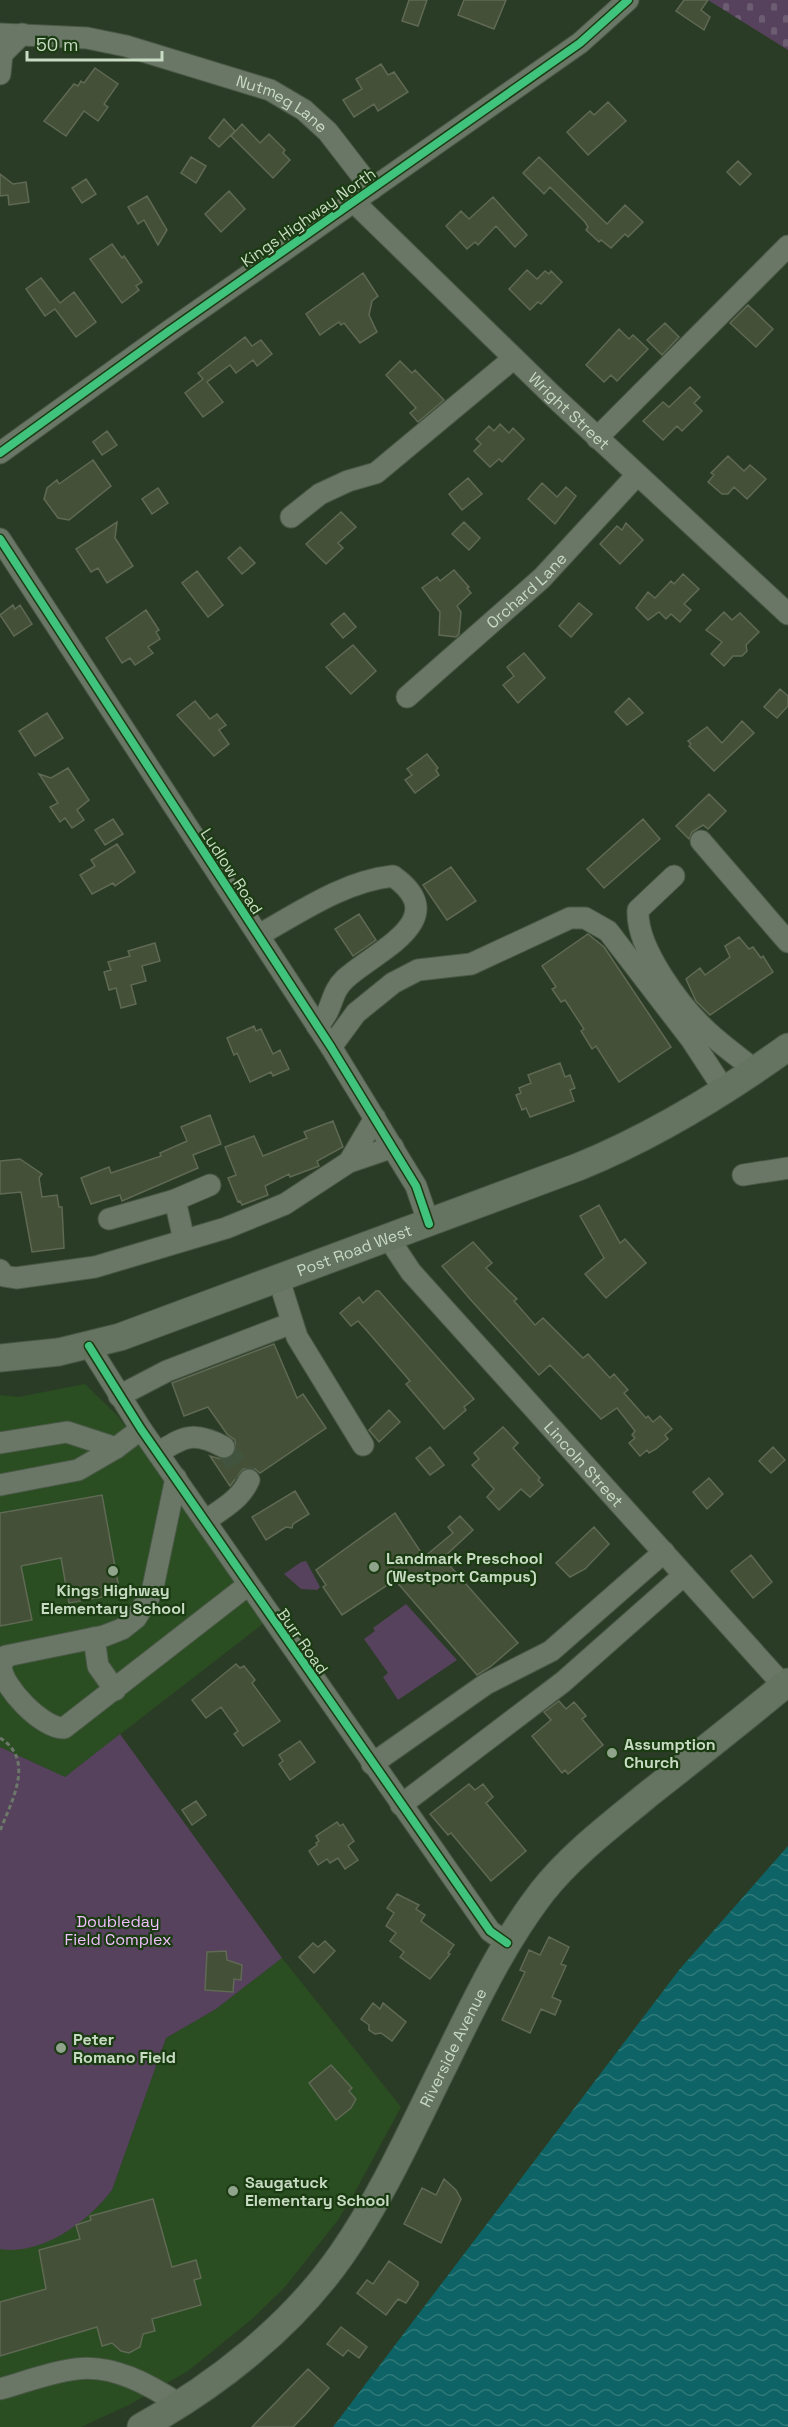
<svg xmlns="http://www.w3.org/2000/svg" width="788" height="2427" viewBox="0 0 788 2427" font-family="'Space Grotesk',sans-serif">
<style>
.built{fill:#2a4d21}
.cemetery{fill:url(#cemetery-stones)}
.green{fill:#56425c}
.water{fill:url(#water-waves)}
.building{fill:#455038;stroke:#5f6954;stroke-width:1.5}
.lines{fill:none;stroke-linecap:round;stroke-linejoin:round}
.minor-tunnel{stroke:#42543d;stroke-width:21;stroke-dasharray:21 10;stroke-linecap:butt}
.minor-casing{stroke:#4a5946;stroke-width:23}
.major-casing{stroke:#4a5946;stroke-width:29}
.path{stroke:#6c7869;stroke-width:3;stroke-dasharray:4.5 3;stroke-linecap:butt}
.minor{stroke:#6a7767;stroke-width:21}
.major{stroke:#657461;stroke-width:27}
.cycleway-casing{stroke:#1b3b12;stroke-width:11}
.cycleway{stroke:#40c37c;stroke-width:8}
.poi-dot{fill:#90a38b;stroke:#1b3b12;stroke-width:2}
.labels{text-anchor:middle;stroke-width:4.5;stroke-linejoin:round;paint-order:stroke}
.street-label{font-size:16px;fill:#c7dac2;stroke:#1b3b12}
.poi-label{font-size:16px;font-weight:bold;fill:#c7dac2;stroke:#1b3b12;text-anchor:start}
.park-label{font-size:16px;fill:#f2bfff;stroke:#1b3b12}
</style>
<defs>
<pattern id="cemetery-stones" width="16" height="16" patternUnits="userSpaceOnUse" patternTransform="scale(1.5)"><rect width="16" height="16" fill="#56425c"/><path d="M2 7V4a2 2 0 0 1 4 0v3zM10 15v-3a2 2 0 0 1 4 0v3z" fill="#6d5d72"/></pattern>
<pattern id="water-waves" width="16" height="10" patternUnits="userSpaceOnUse" patternTransform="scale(1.5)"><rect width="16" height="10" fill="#0d6365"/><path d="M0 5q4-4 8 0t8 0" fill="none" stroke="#2f7979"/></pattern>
</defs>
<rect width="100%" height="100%" fill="#2b3c26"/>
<path class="built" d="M85,1384L118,1416L264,1623L65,1777L0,1747V1395L18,1397Z
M282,1958L401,2107L355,2192L338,2220L284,2288L252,2319L188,2371L129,2405L81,2427H0V2249L30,2247L64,2233L99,2206L112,2190L166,2038L216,2009Z"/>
<path class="cemetery" d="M708,0H788V50Z"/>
<path class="green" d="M306,1561L320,1587L317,1590L301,1589L284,1574L301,1562Z
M406,1604L457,1660L398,1700L383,1677L388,1673L364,1639L375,1631L373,1628Z
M120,1734L282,1958L216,2009L166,2038L112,2190C89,2221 42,2256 0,2249V1747L65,1777Z"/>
<path class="water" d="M788,1846V2427H333L679,1970Z"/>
<path class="building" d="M409,0H427L418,26L402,21Z
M464,0H506L494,29L458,15Z
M684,0H708L701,10L710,17L704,30L676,11Z
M381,64L388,75L394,72L408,92L378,111L374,104L354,117L343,100L362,89L356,79Z
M95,68L118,84L104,104L108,107L98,121L84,111L66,136L44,121L74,84L78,86L81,81L84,83Z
M608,102L626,121L588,155L567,132L590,111L594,115Z
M224,119L235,131L219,147L209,138Z
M242,124L260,143L269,134L285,150L283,153L290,160L273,178L231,136Z
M191,157L206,166L196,183L181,173Z
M539,157L607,224L625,205L643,222L628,237L625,234L611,248L601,240L599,242L586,230L588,227L585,222L550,187L544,194L523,173Z
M738,161L751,174L740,185L727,172Z
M0,174L13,184L26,182L29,202L9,205L8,195L0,196Z
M86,179L96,194L82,203L72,188Z
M229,191L245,209L221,232L205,214Z
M147,196L167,230L158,245L144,220L138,224L128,207Z
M493,197L527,235L515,247L496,226L478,245L475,242L467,249L446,226L461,211L469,219Z
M112,244L122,258L124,256L142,282L136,286L139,290L122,303L90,259Z
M527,270L537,279L545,271L549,274L551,271L562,282L541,304L538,302L530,310L509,289Z
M363,273L378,296L372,301L369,315L377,332L360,343L344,323L341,325L339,322L320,335L306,314Z
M41,278L60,303L74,292L96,322L76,337L55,309L45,316L26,289Z
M748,305L773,329L756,347L730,323Z
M665,323L679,337L662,355L647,340Z
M619,329L629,339L633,335L648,349L617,381L611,375L604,382L586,365Z
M245,337L252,346L261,340L272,354L257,366L253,360L236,373L230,365L207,382L223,402L203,417L185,393L203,379L198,373Z
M400,361L412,373L415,370L444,400L418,422L410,413L416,408L386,375Z
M690,387L700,397L694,403L702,411L682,431L677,426L663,440L643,421L663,402L669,407Z
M500,424L509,433L513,428L524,439L502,462L499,459L490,467L474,451L481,444L476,439L489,426L494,431Z
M107,431L117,445L102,455L93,442Z
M728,456L744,471L750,465L766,479L747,499L734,487L728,494H722L708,482L714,475L711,473Z
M93,460L111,486L69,520L58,518L44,499L47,488L57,480L59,484Z
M468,478L482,494L462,510L449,494Z
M542,483L557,497L566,487L576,496L555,524L528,499Z
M158,488L168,503L152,514L142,499Z
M341,512L356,527L338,543L343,548L326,564L306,544Z
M117,522L115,538L133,566L107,583L98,568L91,572L76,549Z
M464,522L480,538L469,550L452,534Z
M626,523L643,540L620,564L600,544L617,526L622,530Z
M240,547L255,563L242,574L228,558Z
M454,570L469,587L467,588L471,593L457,606L461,612L459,634L456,637L439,635L440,612L422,588L437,577L440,581Z
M197,571L223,605L208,617L182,583Z
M683,574L699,589L684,604L691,610L680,622L671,614L666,619L659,612L648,620L636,608L648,592L655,598L671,581L674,584Z
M579,603L592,614L571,637L559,626Z
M13,605L15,609L20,605L32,624L14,636L0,615Z
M146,610L159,630L156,632L160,639L148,647L153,653L135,665L130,658L122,663L106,638Z
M724,612L732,620L740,613L759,632L746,645L747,651L742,656H733L724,666L711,654L722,642L706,630Z
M344,613L356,627L343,638L331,624Z
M353,645L376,671L351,694L326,667Z
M524,653L545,678L518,703L503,685L514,676L507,667Z
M780,689L788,696V706L777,718L764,707Z
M629,698L643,713L627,725L615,712Z
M195,701L210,719L217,714L226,725L219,730L229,744L214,756L177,715Z
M47,713L63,738L35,756L19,731Z
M742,721L754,733L714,771L689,746L691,744L688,741L707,727L722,743Z
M427,754L438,768L436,770L439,775L415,793L405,780L412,775L407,769Z
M68,768L89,800L77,810L84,820L72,828L65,818L60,822L50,807L58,803L39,774L51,778Z
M709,794L726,811L708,829L703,825L692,832L689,839L676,826Z
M113,819L123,834L105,845L95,830Z
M643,819L660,839L604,888L587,869Z
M117,844L135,872L115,886L113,883L92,894L80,875L95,866L91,860Z
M451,867L476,901L447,920L423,885Z
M359,914L376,940L353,956L335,929Z
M588,934L604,947L671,1047L619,1082L596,1046L592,1049L581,1031L584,1029L565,1000L561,1002L552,989L556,987L542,966Z
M739,937L749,949L753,947L761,958L763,956L773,972L710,1015L696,1001L686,979L700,968L705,975L730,957L725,946Z
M155,943L160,961L142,966L146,981L131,985L136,1004L121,1008L116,988L109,990L104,972L111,970L108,962L130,956L128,951Z
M254,1026L256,1031L261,1029L273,1054L280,1050L289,1069L273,1076L271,1072L250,1082L237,1053L234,1055L227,1038Z
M560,1063L565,1077L570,1075L575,1088L570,1090L574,1101L530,1117L526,1108L522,1110L516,1095L521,1093L519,1088L531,1083L528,1075Z
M210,1115L221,1144L193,1155L198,1168L122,1201L120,1195L91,1204L81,1178L109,1167L111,1173L161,1156L160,1153L187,1141L181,1127Z
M333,1121L343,1147L317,1161L319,1166L290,1177L289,1174L265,1186L268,1195L242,1205L240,1201L238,1202L228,1178L236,1175L225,1147L254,1136L263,1156L307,1138L304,1132Z
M20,1159L42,1174L39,1178L42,1197L57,1195L59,1207H62L64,1248L32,1252L21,1192L0,1194V1161Z
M599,1205L620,1243L625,1239L646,1263L606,1298L585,1274L604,1258L580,1216Z
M473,1242L492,1263L486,1268L517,1299L514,1301L535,1325L543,1318L583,1358L588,1354L610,1378L614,1374L628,1390L624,1393L646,1418L648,1416L653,1422L660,1416L672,1429L665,1435L668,1439L656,1449L649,1453L647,1450L640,1456L629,1443L635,1438L632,1435L635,1431L617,1408L601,1419L550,1365L539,1375L470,1299L442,1266Z
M376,1291H379L474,1399L464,1407L466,1410L444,1429L406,1384L410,1381L368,1332L358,1321L351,1326L340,1313L359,1297L363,1303Z
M274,1344L297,1398L303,1394L326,1428L260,1473L255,1469H243L230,1486L210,1456L224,1460L231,1458L236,1452L235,1440L227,1434L208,1407L184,1416L172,1383Z
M389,1410L400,1422L379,1442L369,1430Z
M503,1427L518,1443L513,1448L540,1478L538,1480L543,1485L530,1497L521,1489L499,1510L487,1497L494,1489L472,1465L479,1459L474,1453Z
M430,1447L444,1465L430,1475L416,1458Z
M773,1447L785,1460L771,1473L759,1461Z
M709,1478L723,1494L707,1509L693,1492Z
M295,1491L309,1514L293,1524L292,1528L286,1527L266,1540L252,1517Z
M102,1495L120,1594L69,1603L61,1558L21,1566L32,1620L0,1626V1513Z
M395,1513L424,1557L453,1533L448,1527L460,1516L473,1530L443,1558L518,1643L490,1667L477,1675L395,1580L342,1615L323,1587L326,1585L316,1570Z
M594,1527L609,1544L585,1569L570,1577L556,1563Z
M751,1555L772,1582L753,1598L731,1571Z
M236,1664L240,1668L244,1666L255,1680L252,1683L280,1721L243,1746L234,1734L238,1731L221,1707L206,1718L192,1700Z
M559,1701L566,1709L574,1702L586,1716L582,1719L603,1745L568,1774L565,1770L562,1773L532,1736L551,1720L544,1712Z
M300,1741L315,1762L290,1780L279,1764L283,1761L279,1755Z
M469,1784L475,1790L483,1784L493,1797L486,1803L526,1851L491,1881L451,1833L448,1835L430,1814Z
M196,1801L206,1815L192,1825L182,1810Z
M337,1822L340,1826L343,1824L354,1841L348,1846L358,1860L345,1869L338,1858L330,1863L327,1859L318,1865L309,1851L317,1845L316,1843L319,1841L316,1836Z
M397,1894L419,1905L416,1909L425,1915L421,1921L454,1945L448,1953L450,1954L430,1979L400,1957L404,1952L390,1941L396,1933L386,1926L394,1913L387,1908Z
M549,1937L569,1947L561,1964L566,1966L552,1997L561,2001L555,2015L541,2009L530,2033L502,2020L525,1972L520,1970L529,1950L540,1955Z
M325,1941L335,1951L314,1973L299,1957L313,1943L318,1947Z
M226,1951L227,1960L242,1965L241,1980L234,1979L233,1992L205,1990L207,1952Z
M373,2003L380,2009L383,2003L406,2022L392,2041L381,2033L375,2034L369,2030V2025L361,2019Z
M331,2065L352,2088L349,2091L356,2099L351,2108L336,2120L309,2083Z
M444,2179L456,2190L461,2199L441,2243L404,2224L422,2188L436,2195Z
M153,2199L172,2267L196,2260L201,2278L194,2280L201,2305L152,2319L155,2331L143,2334L140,2347L129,2353L121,2351L112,2343L102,2346L97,2327L0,2356V2302L46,2289L39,2250L80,2239L76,2225L91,2220L90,2216Z
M389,2261L418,2282V2285L406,2303L398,2299L386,2315L357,2293L367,2280L373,2284Z
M341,2327L367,2347L359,2358L348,2350L343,2356L327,2344Z
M308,2369L329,2388L305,2415L293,2427H252Z"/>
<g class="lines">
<path class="minor-tunnel" d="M224,1447L249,1480"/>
<g class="minor-casing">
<g id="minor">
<path id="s1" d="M0,34L87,38L126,46L270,90L304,110L328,132L372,189"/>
<path d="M0,74L2,54L22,34"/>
<path id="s2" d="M354,202L553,396L788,614"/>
<path d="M597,438L788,246"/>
<path d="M0,453L169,331L580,43L628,0"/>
<path d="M291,517L320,494L348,481L376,473L514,358"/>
<path d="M0,539L331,1047L416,1186L429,1224"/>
<path id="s3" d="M407,697L542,578L637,475"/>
<path d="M701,841L788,942"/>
<path d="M674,876L638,910C636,948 680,1006 708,1032C723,1046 740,1058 755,1070"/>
<path d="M259,935C300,912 345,881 393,876C455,920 375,951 345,979C329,994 335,1008 317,1026"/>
<path d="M331,1047L356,1013L393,983L418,970L471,964L570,918H585L608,931L691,1039L725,1091"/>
<path d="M349,1162L375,1118"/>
<path d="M743,1175L788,1168"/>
<path d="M109,1219L175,1200"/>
<path id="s4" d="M389,1239L411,1272L784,1686"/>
<path d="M184,1240L175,1200L210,1185"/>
<path d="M0,1270L4,1276L16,1278L95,1267L226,1228L285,1204L349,1162L393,1147"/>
<path d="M279,1280L297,1337L363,1445"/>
<path d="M89,1346L141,1429L490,1931L507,1943"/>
<path d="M119,1396L167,1371L292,1323"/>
<path d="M0,1443L67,1432L116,1448"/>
<path d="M158,1453C184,1436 194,1431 224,1447"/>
<path d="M176,1478L152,1592L136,1618L122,1629L104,1636L6,1656L1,1666C2,1687 43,1729 64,1728L248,1585"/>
<path d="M0,1485L78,1470L116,1448L141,1429"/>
<path d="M205,1521C222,1509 240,1500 249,1480"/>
<path d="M94,1638L98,1666L115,1690"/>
<path d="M372,1764L486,1684L551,1651L664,1552"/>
<path d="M401,1805L563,1682L684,1575"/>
<path d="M0,2389C25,2382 51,2372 76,2369C113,2364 150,2385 179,2404"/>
</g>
</g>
<g class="major-casing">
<g id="major">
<path id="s5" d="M0,1358L59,1352L120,1337L578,1167C654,1136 721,1095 788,1047"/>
<path id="s6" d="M141,2427C217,2385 292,2326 342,2254C383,2195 413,2127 445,2063C474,2004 502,1944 542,1892C571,1855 610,1826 646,1796C694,1758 741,1721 788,1682"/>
</g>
</g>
<path class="path" d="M0,1738C36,1760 11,1802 0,1831"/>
<use href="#minor" class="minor"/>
<use href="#major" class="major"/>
<g class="cycleway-casing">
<path id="cycleway" d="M0,453L169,331L580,43L628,0
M0,539L331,1047L416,1186L429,1224
M89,1346L141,1429L490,1931L507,1943"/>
</g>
<use href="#cycleway" class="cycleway"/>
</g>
<g class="poi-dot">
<circle cx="374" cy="1567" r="6"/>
<circle cx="113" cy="1571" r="6"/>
<circle cx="612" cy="1753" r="6"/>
<circle cx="61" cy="2048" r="6"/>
<circle cx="233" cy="2191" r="6"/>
</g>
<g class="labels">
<g class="street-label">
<text dy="6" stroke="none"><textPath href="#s1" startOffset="294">Nutmeg Lane</textPath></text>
<text transform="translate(308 217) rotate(-35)" y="6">Kings Highway North</text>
<text dy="6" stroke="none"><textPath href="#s2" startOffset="300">Wright Street</textPath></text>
<text dy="6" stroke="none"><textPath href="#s3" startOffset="160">Orchard Lane</textPath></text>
<text transform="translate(232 871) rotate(57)" y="6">Ludlow Road</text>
<text dy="6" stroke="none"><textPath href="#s5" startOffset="372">Post Road West</textPath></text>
<text dy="6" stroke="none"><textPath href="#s4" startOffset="298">Lincoln Street</textPath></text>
<text transform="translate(303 1641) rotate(55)" y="6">Burr Road</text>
<text dy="6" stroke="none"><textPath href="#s6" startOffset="502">Riverside Avenue</textPath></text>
</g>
<g class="poi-label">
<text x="386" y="1564">Landmark Preschool<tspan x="386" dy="18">(Westport Campus)</tspan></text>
<text x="113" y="1596" text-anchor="middle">Kings Highway<tspan x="113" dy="18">Elementary School</tspan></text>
<text x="624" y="1750">Assumption<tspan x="624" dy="18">Church</tspan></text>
<text x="73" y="2045">Peter<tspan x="73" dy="18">Romano Field</tspan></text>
<text x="245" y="2188">Saugatuck<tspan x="245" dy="18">Elementary School</tspan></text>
</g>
<g class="park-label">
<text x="118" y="1927">Doubleday<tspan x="118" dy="18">Field Complex</tspan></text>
</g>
</g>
<path d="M27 51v9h135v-9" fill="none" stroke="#c7dac2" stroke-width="3"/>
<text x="36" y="51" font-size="18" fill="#c7dac2" stroke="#1b3b12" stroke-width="4.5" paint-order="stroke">50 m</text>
</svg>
